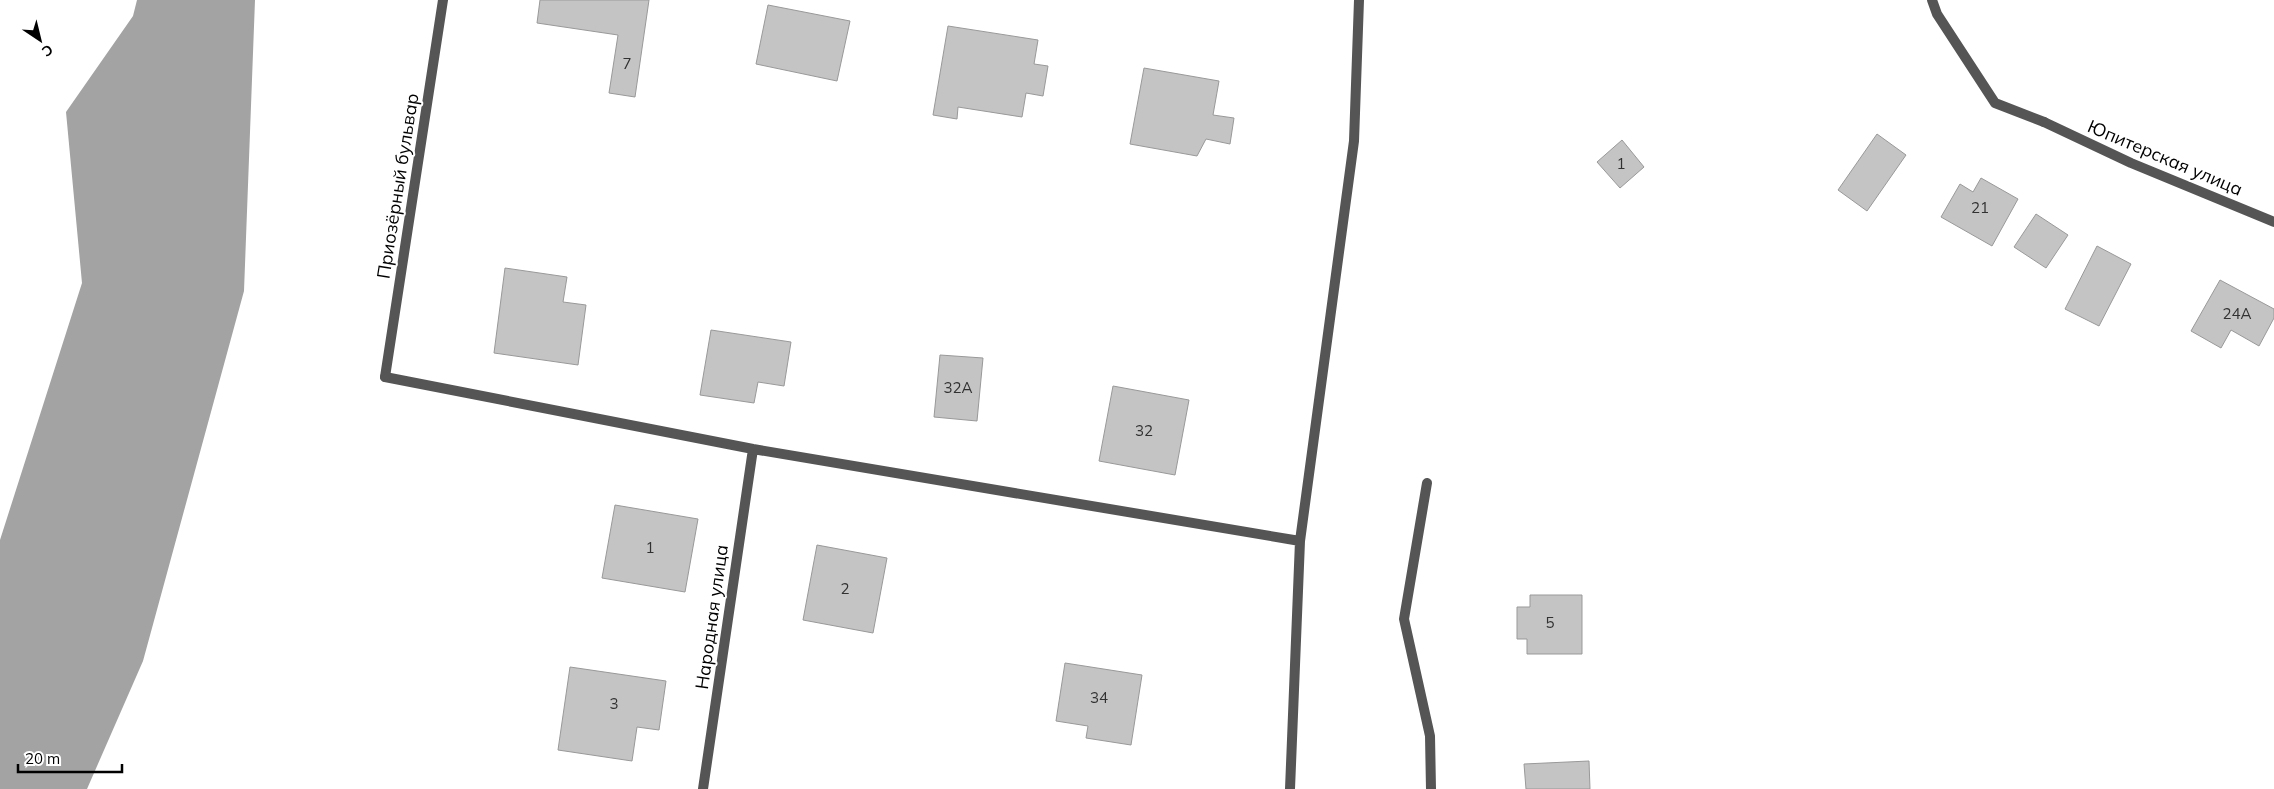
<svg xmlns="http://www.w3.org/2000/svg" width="2274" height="789" viewBox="0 0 2274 789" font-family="Mulish,sans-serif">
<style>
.water{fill:#a3a3a3}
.building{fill:#c4c4c4;stroke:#999}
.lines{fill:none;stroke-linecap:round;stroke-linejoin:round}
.lane{stroke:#555;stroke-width:10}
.street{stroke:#555;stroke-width:10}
.labels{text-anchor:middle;stroke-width:4;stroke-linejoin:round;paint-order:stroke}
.number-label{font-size:15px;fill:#313131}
.street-label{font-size:18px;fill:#000;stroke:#fff}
</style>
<rect width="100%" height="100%" fill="#fff"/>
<path class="water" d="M137,0H255L244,291L143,661L87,789H0V540L82,283L66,112L133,16Z"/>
<path class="building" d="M540,0H649L635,97L609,93L618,35L537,23Z
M768,5L850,21L837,81L756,64Z
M948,26L1038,40L1034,64L1048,66L1043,96L1026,93L1022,117L958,107L957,119L933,115Z
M1144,68L1219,81L1213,115L1234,118L1230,144L1206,139L1197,156L1130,144Z
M1877,134L1906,155L1867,211L1838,190Z
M1622,140L1644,167L1620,188L1597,162Z
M1981,178L2018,199L1992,246L1941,217L1960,184L1973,192Z
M2036,214L2068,235L2046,268L2014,247Z
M2097,246L2131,264L2099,326L2065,309Z
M505,268L567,277L563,302L586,305L578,365L494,353Z
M2220,280L2274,309V318L2259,346L2231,330L2221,348L2191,331Z
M711,330L791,342L784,386L758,382L754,403L700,395Z
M940,355L983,358L977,421L934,417Z
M1113,386L1189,400L1175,475L1099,461Z
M615,505L698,519L685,592L602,578Z
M817,545L887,558L873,633L803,620Z
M1530,595H1582V654H1527V639H1517V607H1530Z
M1065,663L1142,675L1131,745L1086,738L1088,726L1056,721Z
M570,667L666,681L659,730L637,727L632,761L558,750Z
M1589,761L1590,789H1526L1524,764Z"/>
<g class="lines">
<path class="lane" d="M1932,0L1937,14L1995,103L2044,122
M385,377L443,0"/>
<path class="street" d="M2044,122L2131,163L2274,222
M385,377L753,449L1300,541
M1427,483L1404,619L1430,736L1431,789
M703,789L753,449
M1290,789L1300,541L1354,141L1359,0"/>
</g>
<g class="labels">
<g class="number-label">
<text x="627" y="69">7</text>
<text x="1621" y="169">1</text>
<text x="1980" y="213">21</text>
<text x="2237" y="319">24А</text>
<text x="958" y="393">32А</text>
<text x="1144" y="436">32</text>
<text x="650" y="553">1</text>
<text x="845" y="594">2</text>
<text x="1550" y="628">5</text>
<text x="1099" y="703">34</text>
<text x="614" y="709">3</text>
</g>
<g class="street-label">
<text transform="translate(2165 158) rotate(23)" y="6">Юпитерская улица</text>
<text transform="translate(398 186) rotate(-81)" y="6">Приозёрный бульвар</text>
<text transform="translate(712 617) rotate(-82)" y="6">Народная улица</text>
</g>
</g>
<g transform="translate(40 40) rotate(145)" stroke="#ffffff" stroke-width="4" paint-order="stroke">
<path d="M0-4L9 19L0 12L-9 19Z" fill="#000000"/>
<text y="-8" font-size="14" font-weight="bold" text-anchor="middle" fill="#000000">С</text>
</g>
<path d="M18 764v8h104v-8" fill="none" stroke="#000000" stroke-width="2.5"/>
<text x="25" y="764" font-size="15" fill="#000000" stroke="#ffffff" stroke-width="4" paint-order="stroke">20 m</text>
</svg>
